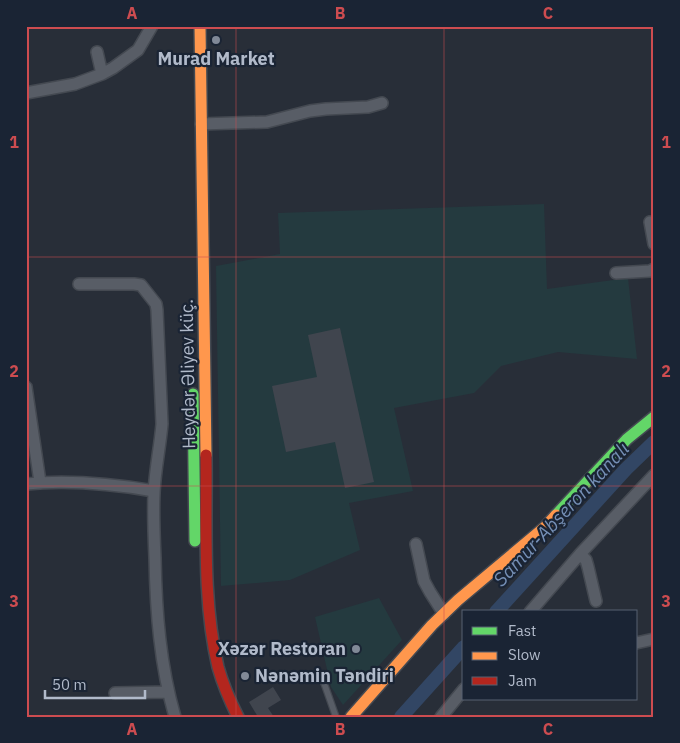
<svg xmlns="http://www.w3.org/2000/svg" width="680" height="743" viewBox="0 0 680 743" font-family="'IBM Plex Sans',sans-serif">
<style>
.green{fill:#243a3f}
.lines{fill:none;stroke-linecap:round;stroke-linejoin:round}
.canal{stroke:#324664;stroke-width:14}
.building{fill:#40454e}
.lane-casing{stroke:#444951;stroke-width:8}
.street-casing{stroke:#444951;stroke-width:14}
.fast-casing{stroke:#444951;stroke-width:14}
.slow-casing{stroke:#444951;stroke-width:14}
.jam-casing{stroke:#444951;stroke-width:14}
.lane{stroke:#585d66;stroke-width:5.5}
.street{stroke:#585d66;stroke-width:11}
.fast{stroke:#63d668;stroke-width:11}
.slow{stroke:#ff974d;stroke-width:11}
.jam{stroke:#b3261e;stroke-width:11}
.grid{fill:none;stroke:#cd4c50;stroke-width:1;stroke-opacity:0.55}
.poi-dot{fill:#818997;stroke:#1a2434;stroke-width:2}
.labels{text-anchor:middle;stroke-width:4.5;stroke-linejoin:round;paint-order:stroke}
.poi-label{font-size:18px;font-weight:bold;fill:#b1baca;stroke:#1a2434}
.street-label{font-size:18px;fill:#b1baca;stroke:#1a2434}
.water-label{font-size:19px;font-style:italic;fill:#758fb5;stroke:#1a2434}
.neatline{fill:none;stroke:#cd4c50;stroke-width:2}
.grid-label{font-size:16px;text-anchor:middle;font-weight:bold;fill:#cd4c50}
</style>
<rect width="100%" height="100%" fill="#282e38"/>
<path class="green" d="M544,204L547,289L628,278L637,359L558,352L501,366L474,393L394,408L413,491L349,503L360,550L290,580L221,586L216,266L280,254L278,213Z
M379,598L402,640L343,705L331,687L315,617Z"/>
<g class="lines">
<path class="canal" d="M496,612L626,469L654,442
M401,717L464,647"/>
</g>
<path class="building" d="M340,328L374,482L345,488L335,442L286,452L272,386L317,377L308,335Z
M273,687L281,700L268,708L274,717H258L249,702Z"/>
<g class="lines">
<g class="lane-casing">
<path id="lane" d="M324,683L336,717"/>
</g>
<g class="street-casing">
<path id="street" d="M97,52L102,74
M26,93L75,84L102,74L113,68L138,50L152,26
M201,124L267,122L310,111L326,109L368,107L382,103
M650,222L654,244
M616,273L650,271L654,269
M79,284H134L141,285L156,304L157,310L162,424C160,447 155,470 154,493C153,514 154,536 155,558C156,612 160,665 175,717
M26,387L40,482
M26,484C67,480 113,484 154,491
M416,544L424,581L430,592L444,614
M580,554L586,560L588,567L596,601
M530,612L580,554L654,475
M636,643L654,639
M115,693L168,692
M441,717L464,689"/>
</g>
<g class="fast-casing">
<path id="fast" d="M193,394L195,541
M556,515L627,439L654,417"/>
</g>
<g class="slow-casing">
<path id="slow" d="M200,26L206,455
M351,717L432,625L458,600L545,527L556,515"/>
</g>
<g class="jam-casing">
<path id="jam" d="M206,455C207,524 202,600 218,667C223,685 230,701 238,717"/>
</g>
<use href="#lane" class="lane"/>
<use href="#street" class="street"/>
<use href="#fast" class="fast"/>
<use href="#slow" class="slow"/>
<use href="#jam" class="jam"/>
</g>
<path class="grid" d="M236,26V717M444,26V717M26,257H654M26,486H654"/>
<g class="poi-dot">
<circle cx="216" cy="40" r="5"/>
<circle cx="356" cy="649" r="5"/>
<circle cx="245" cy="676" r="5"/>
</g>
<g class="labels">
<g class="poi-label">
<text x="216" y="65">Murad Market</text>
<text x="346" y="655" text-anchor="end">Xəzər Restoran</text>
<text x="255" y="682" text-anchor="start">Nənəmin Təndiri</text>
</g>
<g class="street-label">
<text transform="translate(188 374) rotate(-91)" y="6">Heydər Əliyev küç.</text>
</g>
<g class="water-label">
<text transform="translate(561 514) rotate(-47)" y="7">Samur-Abşeron kanalı</text>
</g>
</g>
<rect width="680" height="743" fill="none" stroke="#1a2434" stroke-width="55"/>
<rect x="462" y="610" width="175" height="90" fill="#1a2434" stroke="#566070"/>
<rect x="472" y="627" width="25" height="8" fill="#63d668" stroke="#566070"/>
<text x="508" y="636" font-size="15" fill="#b1baca">Fast</text>
<rect x="472" y="652" width="25" height="8" fill="#ff974d" stroke="#566070"/>
<text x="508" y="660" font-size="15" fill="#b1baca">Slow</text>
<rect x="472" y="677" width="25" height="8" fill="#b3261e" stroke="#566070"/>
<text x="508" y="686" font-size="15" fill="#b1baca">Jam</text>
<path d="M45 690v8h100v-8" fill="none" stroke="#b1baca" stroke-width="2.5"/>
<text x="52" y="690" font-size="15" fill="#b1baca" stroke="#1a2434" stroke-width="4" paint-order="stroke">50 m</text>
<rect x="28" y="28" width="624" height="688" class="neatline"/>
<g class="grid-label">
<text x="132" y="19">A</text>
<text x="340" y="19">B</text>
<text x="548" y="19">C</text>
<text x="14" y="148">1</text>
<text x="666" y="148">1</text>
<text x="14" y="377">2</text>
<text x="666" y="377">2</text>
<text x="14" y="607">3</text>
<text x="666" y="607">3</text>
<text x="132" y="735">A</text>
<text x="340" y="735">B</text>
<text x="548" y="735">C</text>
</g>
</svg>
